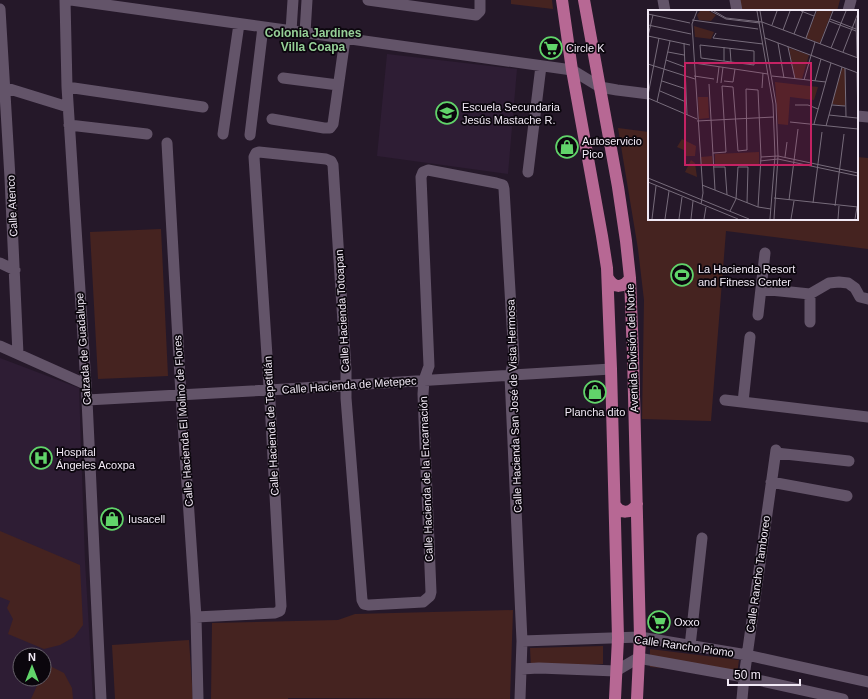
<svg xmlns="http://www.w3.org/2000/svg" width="868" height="699" viewBox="0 0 868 699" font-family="Helvetica,sans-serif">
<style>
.built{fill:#2e1d34;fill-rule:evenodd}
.green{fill:#452320}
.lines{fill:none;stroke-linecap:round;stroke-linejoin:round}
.minor{stroke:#635469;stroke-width:11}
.major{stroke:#b76894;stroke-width:12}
.labels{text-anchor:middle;stroke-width:3.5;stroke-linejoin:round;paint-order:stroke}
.poi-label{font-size:11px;fill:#f1e9f5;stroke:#0b060d;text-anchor:start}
.street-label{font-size:11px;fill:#f1e9f5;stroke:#0b060d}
.neighbourhood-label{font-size:12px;font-weight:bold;fill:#96d097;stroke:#0b060d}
.inset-road{fill:none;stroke:#776c7b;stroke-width:1}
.view{fill:#c42263;fill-opacity:0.15;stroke:#c42263;stroke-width:2}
.inset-edge{fill:none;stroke:#f1e9f5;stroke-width:2}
</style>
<rect width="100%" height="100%" fill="#251829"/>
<path class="built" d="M387,54L517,69L508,174L377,156Z
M0,358L79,388L85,561L93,699H0ZM20,655H44V679H20Z"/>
<path class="green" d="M511,0H552L553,9L511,4Z
M739,0H840L837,11H741Z
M618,128L649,132V219H857V157L868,158V249L726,231L711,421L642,419L644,300L638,249Z
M161,229L168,376L98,379L90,232Z
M0,531L80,565L83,625L74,637L60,645L44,649L8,634L13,619L7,608L10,601L0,597Z
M513,610L510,699L288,698V699H211L212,623L338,620L355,614Z
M189,640L193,699H115L112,645Z
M603,646V664L531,668L530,648Z
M650,649L739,660L737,674L650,667Z
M46,664L64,673L72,688L73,699H31L40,679H44V670Z"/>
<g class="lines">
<path class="minor" d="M65,0L67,87L87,400L101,699
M71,0L572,70L600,87L617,90L649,94
M368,0L476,15L480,11V0
M663,0L665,11
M735,0L737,11
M0,9L10,178L18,354
M848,11L851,0
M291,31L293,0
M305,33L307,0
M283,78L338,85
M0,86L68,107
M67,87L203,107
M857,116L868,117
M272,119L324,128H330L333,124L345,39
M69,125L147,134
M223,134L239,24
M250,135L263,27
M167,143L181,395L196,617L198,699
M528,172L541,66
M0,263L15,270
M761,289L810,294L829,283L839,282L848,283L855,288L860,297L868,299
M758,315L765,253
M810,322V294
M0,346L85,384
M87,400L269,390L611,369
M725,400L868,417
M743,402L750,337
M776,453L849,461
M771,482L847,496
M196,617L275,613L280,611L281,606L270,402L254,157L256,153L259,152L326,159L331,161L333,165L346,370V398L362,600L364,604L369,605L423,602L430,596L431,592L423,394L424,380L429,366L421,177L423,172L428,170L496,183L503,185L504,189L514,359L510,376L522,641L520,699
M522,641L640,637L747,655L868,682
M690,646L702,538
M521,669L539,668L616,671L638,658L744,677L843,699
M742,699L744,677L776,450"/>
<path class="major" d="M562,0L572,70L602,236L607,268L611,369L618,638L615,699
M584,0L618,187L626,241L630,278L633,355L640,637L637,699
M608,278C614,289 624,288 630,278
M615,505C620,514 631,514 637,504"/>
</g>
<defs>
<g id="supermarket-ring" transform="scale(1.15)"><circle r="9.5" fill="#0b060d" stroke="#61d46a" stroke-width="1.5"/><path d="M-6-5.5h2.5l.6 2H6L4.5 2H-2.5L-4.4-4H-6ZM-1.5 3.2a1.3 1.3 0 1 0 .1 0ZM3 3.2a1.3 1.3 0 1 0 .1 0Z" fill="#61d46a"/></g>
<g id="school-ring" transform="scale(1.15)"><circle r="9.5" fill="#0b060d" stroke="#61d46a" stroke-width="1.5"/><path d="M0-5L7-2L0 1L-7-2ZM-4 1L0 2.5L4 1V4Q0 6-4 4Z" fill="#61d46a"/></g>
<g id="shop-ring" transform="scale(1.15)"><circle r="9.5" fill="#0b060d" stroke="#61d46a" stroke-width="1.5"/><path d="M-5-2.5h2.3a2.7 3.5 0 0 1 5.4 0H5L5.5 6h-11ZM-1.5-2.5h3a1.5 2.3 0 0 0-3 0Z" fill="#61d46a"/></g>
<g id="stadium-ring" transform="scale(1.15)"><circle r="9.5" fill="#0b060d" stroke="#61d46a" stroke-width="1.5"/><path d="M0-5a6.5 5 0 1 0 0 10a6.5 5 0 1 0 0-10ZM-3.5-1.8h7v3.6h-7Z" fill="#61d46a"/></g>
<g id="hospital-ring" transform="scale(1.15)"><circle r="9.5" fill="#0b060d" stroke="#61d46a" stroke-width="1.5"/><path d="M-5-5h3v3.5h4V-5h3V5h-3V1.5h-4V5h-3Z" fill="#61d46a"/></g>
</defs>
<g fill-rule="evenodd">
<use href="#supermarket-ring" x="551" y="48"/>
<use href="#school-ring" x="447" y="113"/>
<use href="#shop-ring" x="567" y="147"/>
<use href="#stadium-ring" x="682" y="275"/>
<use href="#shop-ring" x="595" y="392"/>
<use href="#hospital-ring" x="41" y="458"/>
<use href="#shop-ring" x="112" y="519"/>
<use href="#supermarket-ring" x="659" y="622"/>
</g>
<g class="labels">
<g class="poi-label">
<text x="566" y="52">Circle K</text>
<text x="462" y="111">Escuela Secundaria<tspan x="462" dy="13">Jesús Mastache R.</tspan></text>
<text x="582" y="145">Autoservicio<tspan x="582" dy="13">Pico</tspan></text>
<text x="698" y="273">La Hacienda Resort<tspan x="698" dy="13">and Fitness Center</tspan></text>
<text x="595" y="416" text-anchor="middle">Plancha dito</text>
<text x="56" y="456">Hospital<tspan x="56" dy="13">Ángeles Acoxpa</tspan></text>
<text x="128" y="523">Iusacell</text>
<text x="674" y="626">Oxxo</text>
</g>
<g class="street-label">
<text transform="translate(12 206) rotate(-93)" y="4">Calle Atenco</text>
<text transform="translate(342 311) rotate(-93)" y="4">Calle Hacienda Totoapan</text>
<text transform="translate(632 348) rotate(-92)" y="4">Avenida División del Norte</text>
<text transform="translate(83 349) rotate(-94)" y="4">Calzada de Guadalupe</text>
<text transform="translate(349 385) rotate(-4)" y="4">Calle Hacienda de Metepec</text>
<text transform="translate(514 406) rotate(-92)" y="4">Calle Hacienda San José de Vista Hermosa</text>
<text transform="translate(183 421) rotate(-94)" y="4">Calle Hacienda El Molino de Flores</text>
<text transform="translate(271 426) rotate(-93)" y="4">Calle Hacienda de Tepetitlán</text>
<text transform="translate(426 479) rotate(-92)" y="4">Calle Hacienda de la Encarnación</text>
<text transform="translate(758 574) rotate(-82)" y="4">Calle Rancho Tamboreo</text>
<text transform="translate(684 646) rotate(8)" y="4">Calle Rancho Piomo</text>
</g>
<g class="neighbourhood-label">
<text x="313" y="37">Colonia Jardines<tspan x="313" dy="14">Villa Coapa</tspan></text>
</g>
</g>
<g transform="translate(648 10)">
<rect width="210" height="210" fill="#251829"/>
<path d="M52,1H61L68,5L63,11L51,10L49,5ZM169,1H184L172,33L158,28ZM46,16L66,22L63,29L47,27ZM141,38L161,45L154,69L147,68ZM194,58L197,59V96L184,94ZM127,72L170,77L166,90L142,87L140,115L130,114ZM50,87H60L61,108L51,109ZM34,129L48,136L47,146H38V141L29,137ZM111,142V155L67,156V144ZM64,146L65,156H53V147ZM43,150L47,153L49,167L37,162Z" fill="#452320"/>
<path class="inset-road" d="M49,1L44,14L55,183L53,194M63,1L78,9L112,13M66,1L78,8L114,12L210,48M109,1L125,94L127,146L122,209M112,1L128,94L130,146L126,209M153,1L166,6M0,4L42,13M182,9L208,19M208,9L209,47M44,10L110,19M181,11L208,21M0,15L43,24M124,15L129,1M135,20L142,1M68,23L65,28L115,34M146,24L155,1M0,26L42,35M0,26L5,5M117,28L210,63M158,28L168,1M36,33L39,105M130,33L136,68M172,34L185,1M52,35L106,41V55L53,48ZM76,37V51M140,37L147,69M82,38L83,52M183,38L198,1M20,42L36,45M195,42L210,3M18,50L37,57M46,53L120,64M0,54L47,69M197,58L198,107M209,63L210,113M46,66L66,69M124,66L178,72M156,70L167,32M14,71L38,79M76,71L85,72L87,59M167,71L173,49M69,73L71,57M73,73L75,57M61,74L67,180M114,78L115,63M12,81L38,92M0,85L11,28M0,88L49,109M9,92L22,31M147,95H160L170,99M184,95L197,96M181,105L209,108M49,111L126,107M142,112L210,119M166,114L183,53M178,116L194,57M65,143L78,142L74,76L85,77L90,141L99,140L98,79L110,80L113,147L110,197M113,147L130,146L210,163M137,147L139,132M112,151L130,149L210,166M66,157H77L79,185M0,168L101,209M0,172L90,209M54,175L110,197L123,199M126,188L210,197M141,190L150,119M165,193L174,122M187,196L196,124M82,201L88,189L90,157H100L99,193M4,209L8,176M17,209L21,181M31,209L34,187M43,209L45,191M56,209L58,197M143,209L146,191M190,209L191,196M207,209L209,197"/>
<path class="view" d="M37,53H163V155H37Z"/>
<rect width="210" height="210" class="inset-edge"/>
</g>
<g transform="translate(32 667)"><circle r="19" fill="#0b060d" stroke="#67616a"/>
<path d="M0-3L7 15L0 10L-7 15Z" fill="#61d46a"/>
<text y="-6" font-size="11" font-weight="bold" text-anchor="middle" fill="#f1e9f5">N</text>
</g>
<path d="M728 679v6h72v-6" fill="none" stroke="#f1e9f5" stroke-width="2"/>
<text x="734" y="679" font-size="12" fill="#f1e9f5" stroke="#0b060d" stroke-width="3" paint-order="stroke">50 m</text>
</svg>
